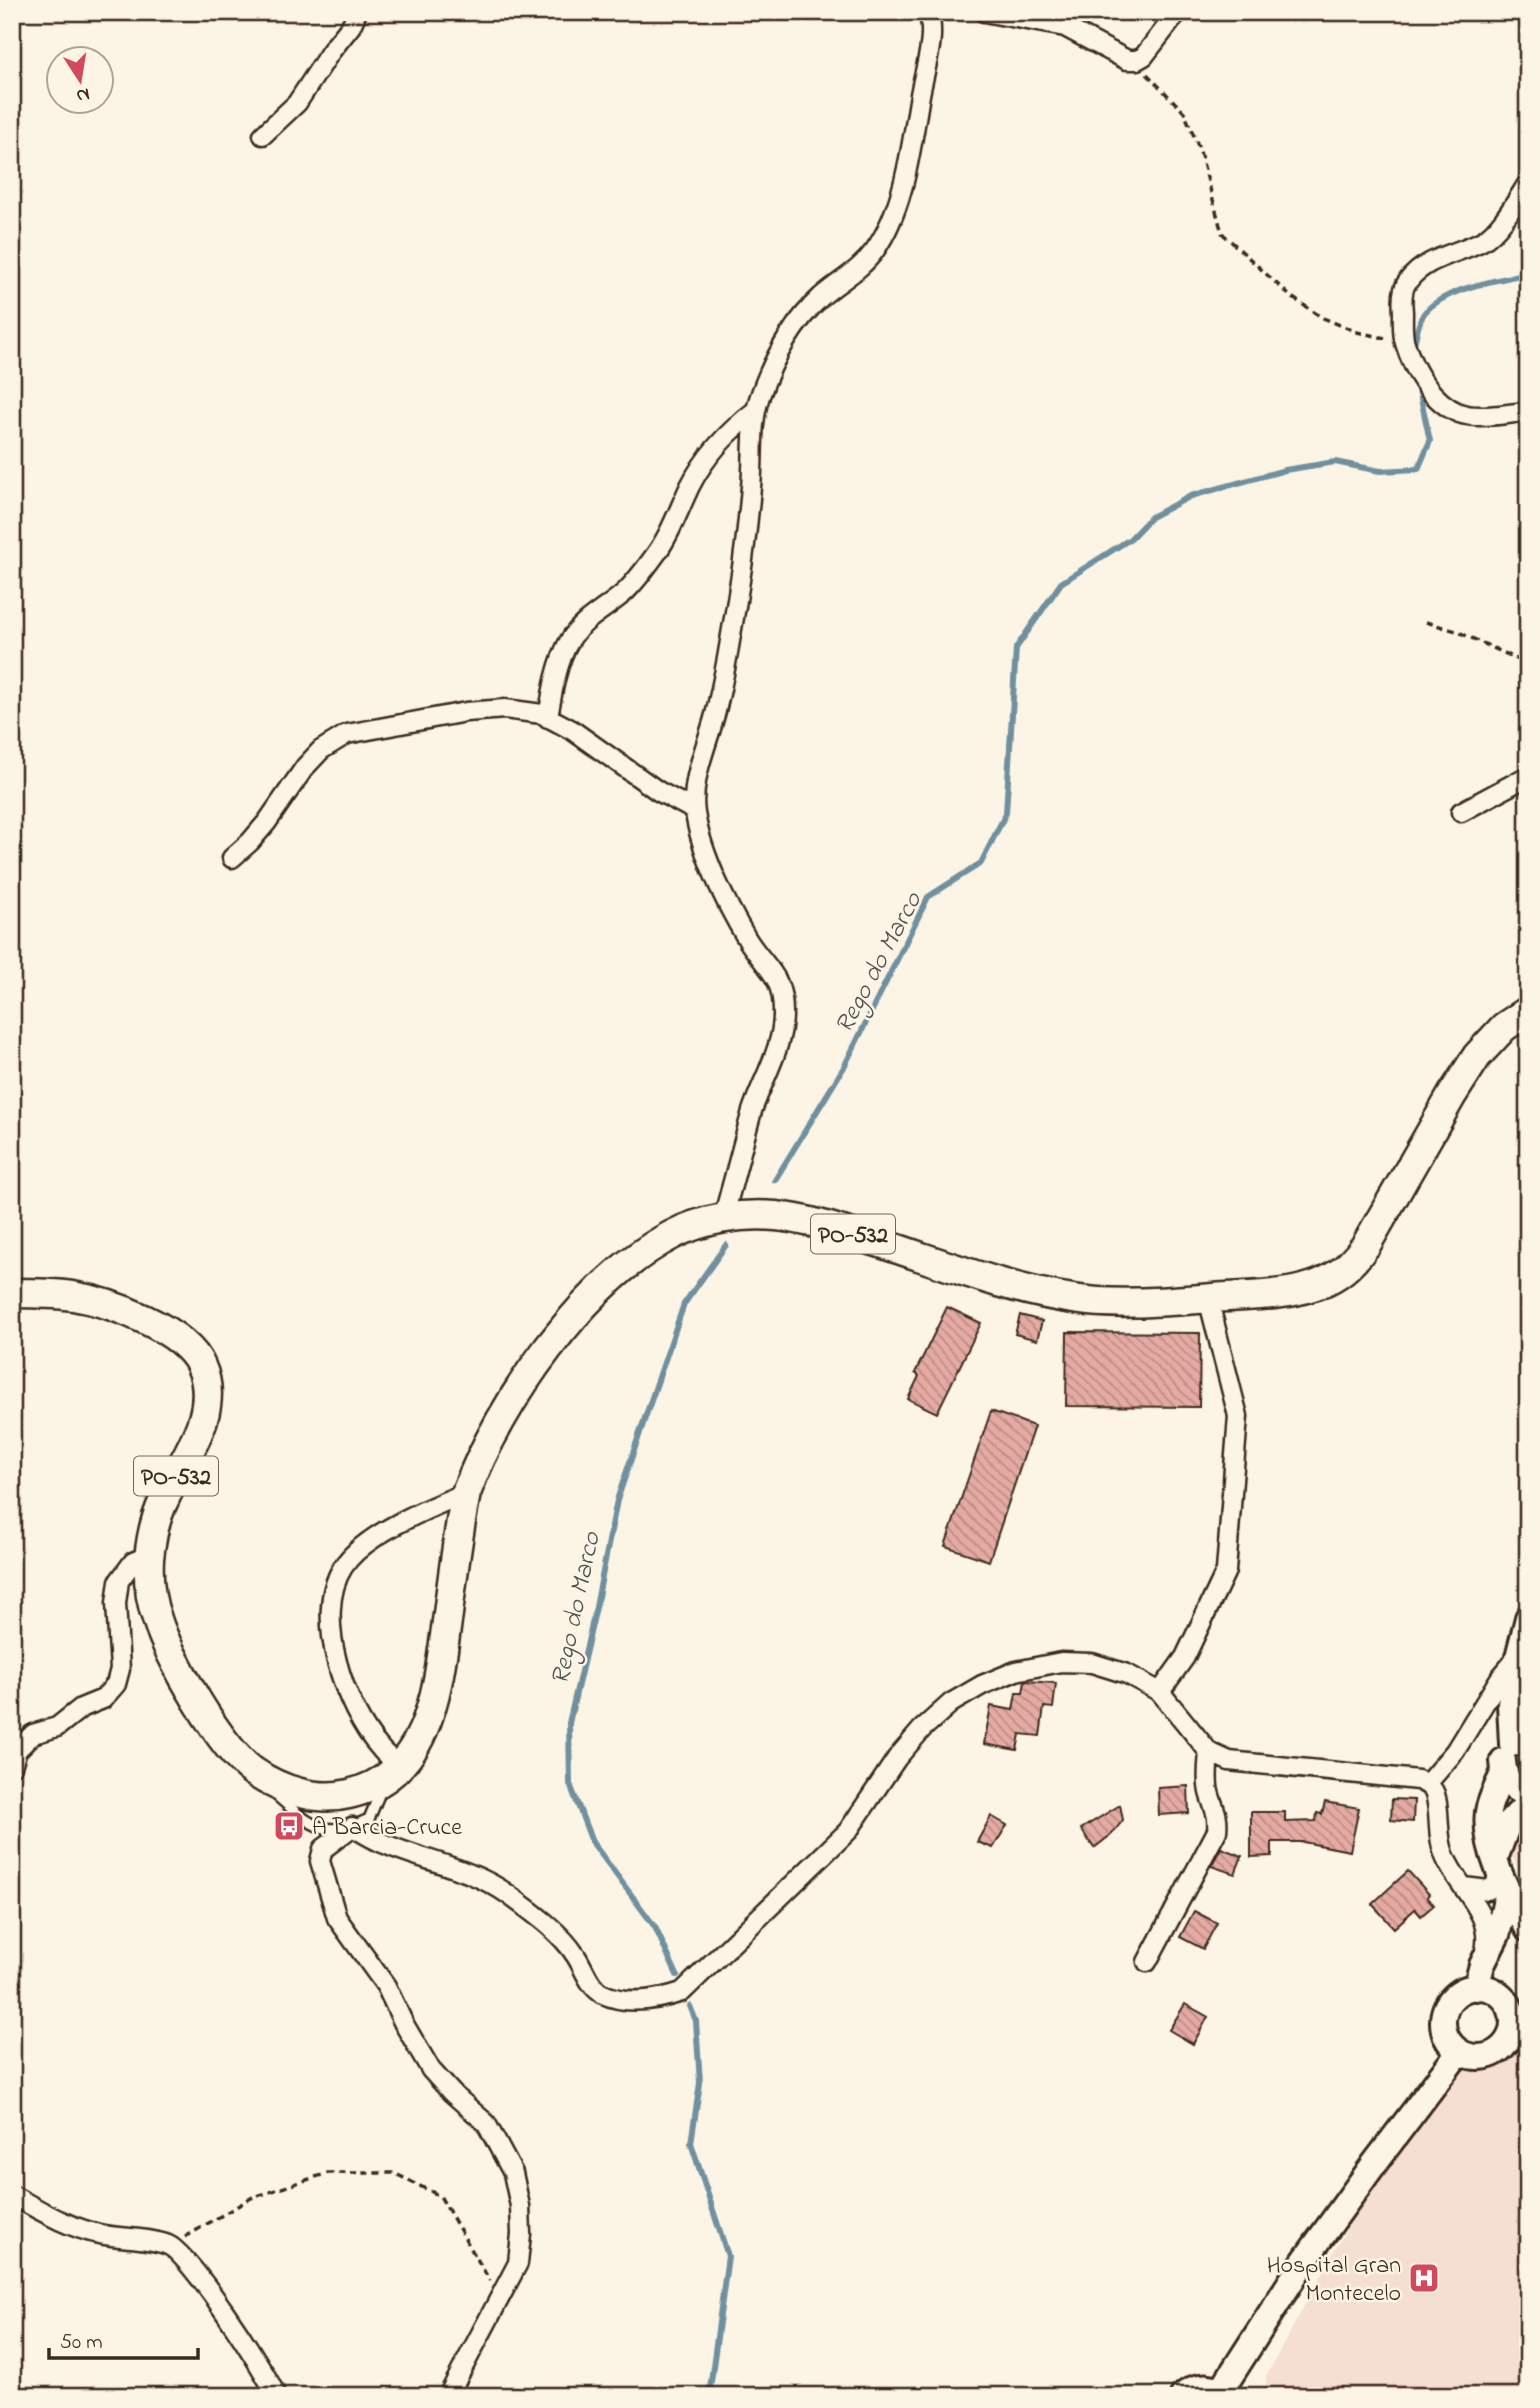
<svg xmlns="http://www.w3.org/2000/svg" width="1540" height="2408" viewBox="0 0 1540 2408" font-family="'Indie Flower',sans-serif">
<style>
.built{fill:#f5dfd1}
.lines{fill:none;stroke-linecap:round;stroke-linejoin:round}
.stream{stroke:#70909f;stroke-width:6}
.building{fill:url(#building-back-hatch);stroke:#3b2a1e;stroke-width:2}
.lane-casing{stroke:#3b2a1e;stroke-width:14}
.street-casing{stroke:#3b2a1e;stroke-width:23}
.secondary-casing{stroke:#3b2a1e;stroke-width:30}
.primary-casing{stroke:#3b2a1e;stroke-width:33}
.path{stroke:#3b2a1e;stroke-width:3.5;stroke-dasharray:7 5;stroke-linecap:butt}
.lane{stroke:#fcf5e5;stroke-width:9}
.street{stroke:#fcf5e5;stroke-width:18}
.secondary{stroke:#fcf5e5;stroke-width:24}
.primary{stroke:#fcf5e5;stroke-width:28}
.labels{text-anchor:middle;stroke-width:5;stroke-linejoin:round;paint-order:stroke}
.shield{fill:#fcf5e5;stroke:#75675a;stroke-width:2}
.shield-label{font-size:23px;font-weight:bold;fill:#3b2a1e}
.poi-label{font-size:24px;fill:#3b2a1e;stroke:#fcf5e5;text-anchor:start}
.water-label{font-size:26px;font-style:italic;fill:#515454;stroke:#fcf5e5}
</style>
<defs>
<pattern id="building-back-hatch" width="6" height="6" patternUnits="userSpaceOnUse" patternTransform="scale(1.75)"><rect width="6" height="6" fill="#e5aba3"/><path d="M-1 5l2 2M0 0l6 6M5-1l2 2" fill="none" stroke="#bb8b84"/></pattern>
</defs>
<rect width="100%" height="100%" fill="#fcf5e5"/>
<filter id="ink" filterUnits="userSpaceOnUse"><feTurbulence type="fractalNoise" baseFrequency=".0143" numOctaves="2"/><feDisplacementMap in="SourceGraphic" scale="14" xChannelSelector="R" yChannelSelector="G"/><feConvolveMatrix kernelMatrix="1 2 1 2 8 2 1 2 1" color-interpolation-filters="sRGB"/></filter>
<g filter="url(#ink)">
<path class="built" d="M1528,1674V1888L1496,1825L1514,1788Z
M1528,2031V2396H1266V2376L1373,2181L1459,2073Z"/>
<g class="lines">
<path class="stream" d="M1414,343C1417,333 1419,319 1425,312C1448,287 1496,281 1528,273
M775,1180L844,1067L928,897L981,863L1006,813L1016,648L1061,583L1130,539L1151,517L1191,496L1285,470L1335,462L1380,471L1418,469L1430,441L1420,394
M677,1975L655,1927L592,1842L570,1784L569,1723L596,1607L617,1500L684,1304L726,1245
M690,2006L696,2021L700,2083L691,2143L728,2256L709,2396"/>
</g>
<path class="building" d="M947,1307L981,1323L937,1413L908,1399L919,1376L915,1373Z
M1020,1315L1042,1321L1037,1340L1015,1334Z
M1067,1332L1200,1333L1199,1407L1066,1406Z
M991,1411L1034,1426L989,1561L945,1546Z
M1025,1681L1056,1683L1053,1708L1044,1707L1040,1736L1020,1734L1017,1750L984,1744L991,1706L1013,1710L1016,1693H1023Z
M1188,1786L1189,1813L1159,1815L1158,1788Z
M1392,1799L1414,1800L1413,1822L1391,1820Z
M1325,1802L1359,1808L1350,1851L1303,1842H1272V1856L1251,1857V1812H1285V1822L1316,1821L1317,1813L1322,1814Z
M1120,1805L1123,1820L1112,1834L1094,1848L1081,1829Z
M991,1816L1007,1825L993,1848L977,1842Z
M1221,1848L1242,1856L1235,1874L1211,1866Z
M1408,1871L1429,1894L1427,1897L1434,1905L1421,1916L1415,1909L1394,1928L1372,1904Z
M1194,1911L1217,1923L1203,1949L1180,1937Z
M1185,2004L1208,2017L1193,2044L1169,2030Z"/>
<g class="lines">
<g class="lane-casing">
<path id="lane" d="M277,1796C311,1826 325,1840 369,1819L381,1790"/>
</g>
<g class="street-casing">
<path id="street" d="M984,12L1065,27L1127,60H1137L1144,56L1178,12
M263,135L297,103L331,51L351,26L357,12
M1528,183C1517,200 1500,231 1482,241C1457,254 1426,257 1408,281C1402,288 1402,302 1403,312C1403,322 1402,334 1405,343C1413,370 1432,402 1459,413C1478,420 1507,413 1528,412
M548,718C552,693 557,661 570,640C584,618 608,608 626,591C636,581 645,569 653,558C670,536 678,511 690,486C705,456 730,430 756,410
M1461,812L1528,776
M232,858L250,842L267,822L305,767L321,750L347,734L466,712L505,709L542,714L572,730L658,791L694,810
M723,1218C733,1183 742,1147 752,1111C762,1080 784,1047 783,1012C783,974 765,968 747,939C726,904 701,853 695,813C690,779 708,744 716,711C722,686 727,660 731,635C740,586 747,536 751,487C754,457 750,424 760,396C773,359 792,324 821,297C839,281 860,271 875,250C905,207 911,147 920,95C924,71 937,36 928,12
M1160,1692L1185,1657L1226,1571L1238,1416L1208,1298
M12,1766L17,1750L33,1734L57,1727L81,1708L103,1699L116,1684L120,1669L116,1603L119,1581L133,1562L150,1555
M399,1766C393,1760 385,1755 380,1748C345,1709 312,1615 343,1567C364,1534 430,1507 466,1493
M1427,1784L1455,1751L1500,1678L1516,1659
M1464,1887L1488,1890L1495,1885L1499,1873
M1147,1962L1217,1831C1219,1813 1213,1808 1209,1792C1206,1779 1208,1765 1209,1752
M12,2195C41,2211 67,2227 99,2234C121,2239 147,2237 168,2245C189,2253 266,2371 276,2396
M448,2396L518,2263L521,2234L520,2206L513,2173L486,2123L452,2093L431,2070L404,2024L386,1986L337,1918L320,1861L323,1849L352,1827C362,1832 371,1838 380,1842C423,1861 470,1867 509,1895C532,1912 560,1931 576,1956C584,1968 589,1987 603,1994C627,2005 658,2000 682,1992L848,1831L897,1758L922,1729L951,1703L982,1685L1016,1671L1061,1662L1092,1663L1127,1674L1160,1692L1209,1752L1229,1761L1418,1780C1425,1783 1432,1786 1435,1794C1441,1813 1436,1834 1444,1854C1456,1888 1494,1911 1485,1951"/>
</g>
<g class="secondary-casing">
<path id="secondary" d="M1512,1744L1510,1704L1514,1673L1528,1618
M1503,1761C1504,1778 1511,1790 1528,1794
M1504,1771C1499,1784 1490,1798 1488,1812C1483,1850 1510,1896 1528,1929
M1496,1856L1508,1824L1528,1803
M1443 2022a35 35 0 1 1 70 0a35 35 0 1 1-70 0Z
M1476,1988L1482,1965L1497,1935L1508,1892
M1222,2389L1304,2261L1374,2164L1459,2052
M1183,2396C1198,2382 1215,2385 1231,2396"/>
</g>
<g class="primary-casing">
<path id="primary" d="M12,1293C32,1293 53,1293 73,1296C110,1302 185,1329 201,1366C222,1413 182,1459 164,1500C155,1518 151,1538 149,1559C148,1578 150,1600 157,1619C169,1658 221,1749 254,1772C280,1790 317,1802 349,1794C432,1775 438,1684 448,1614C453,1574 458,1533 466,1493C500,1402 584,1281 672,1235C702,1219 742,1213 776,1216C809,1219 842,1231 874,1241C939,1262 1005,1289 1073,1299C1123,1307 1178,1300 1228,1297C1268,1295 1318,1295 1349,1265C1355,1259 1361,1252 1366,1245L1452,1095L1477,1056L1504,1027L1528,1011"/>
</g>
<path class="path" d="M1147,74L1184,112L1199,148L1222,233L1290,296L1323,318L1357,332L1385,338
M1426,622L1456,631L1528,664
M185,2237L251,2198L328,2173H394L440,2196L490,2281"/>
<use href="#lane" class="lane"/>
<use href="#street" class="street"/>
<use href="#secondary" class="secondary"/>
<use href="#primary" class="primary"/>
</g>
</g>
<defs>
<g id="bus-square" transform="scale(1.575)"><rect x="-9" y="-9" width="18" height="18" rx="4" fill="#d1495b" stroke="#fcf5e5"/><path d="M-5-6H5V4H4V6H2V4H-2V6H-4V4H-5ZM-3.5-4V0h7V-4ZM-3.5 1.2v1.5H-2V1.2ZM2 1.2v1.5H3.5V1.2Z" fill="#fff"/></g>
<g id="hospital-square" transform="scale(1.575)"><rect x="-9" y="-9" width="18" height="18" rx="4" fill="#d1495b" stroke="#fcf5e5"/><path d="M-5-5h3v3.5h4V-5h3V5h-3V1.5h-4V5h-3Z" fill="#fff"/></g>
</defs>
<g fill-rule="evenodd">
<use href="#bus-square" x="289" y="1826"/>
<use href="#hospital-square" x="1424" y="2278"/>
</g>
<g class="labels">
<g class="shield">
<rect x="811" y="1214.5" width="84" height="39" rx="5"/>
<rect x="134" y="1456.5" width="84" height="39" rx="5"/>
</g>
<g class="shield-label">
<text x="853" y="1242">PO-532</text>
<text x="176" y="1484">PO-532</text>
</g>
<g class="poi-label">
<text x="312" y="1834">A Barcia-Cruce</text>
<text x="1401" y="2272" text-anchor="end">Hospital Gran<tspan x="1401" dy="28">Montecelo</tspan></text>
</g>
<g class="water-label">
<text transform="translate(877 962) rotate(-62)" y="9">Rego do Marco</text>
<text transform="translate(574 1608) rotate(-78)" y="9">Rego do Marco</text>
</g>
</g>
<rect width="1540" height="2408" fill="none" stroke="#fcf5e5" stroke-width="42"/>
<rect x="21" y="21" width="1498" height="2366" fill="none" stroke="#3b2a1e" stroke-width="2.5" filter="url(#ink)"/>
<g transform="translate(80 80) rotate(168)"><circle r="33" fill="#fcf5e5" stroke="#afa495" stroke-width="2"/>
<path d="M0-5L12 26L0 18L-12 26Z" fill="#d1495b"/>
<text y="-10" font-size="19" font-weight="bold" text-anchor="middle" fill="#3b2a1e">N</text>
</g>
<path d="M49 2348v10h149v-10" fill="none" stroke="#3b2a1e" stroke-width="3.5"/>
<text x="60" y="2348" font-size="21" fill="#3b2a1e" stroke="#fcf5e5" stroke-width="5" paint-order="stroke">50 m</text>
</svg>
